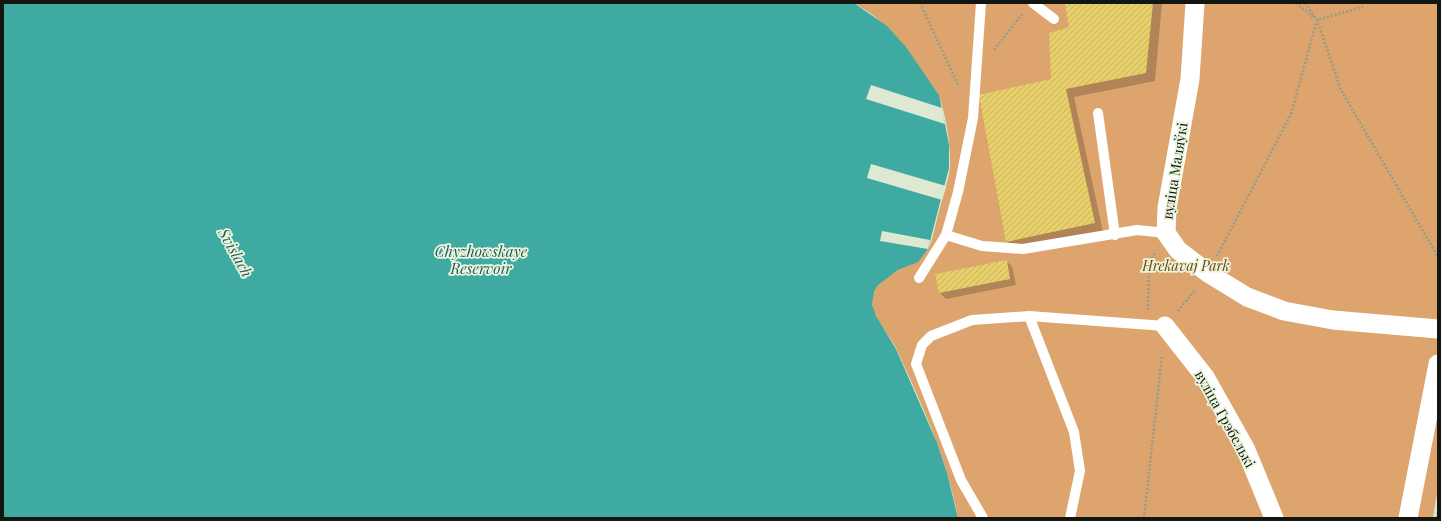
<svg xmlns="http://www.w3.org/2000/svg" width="1441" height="521" viewBox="0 0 1441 521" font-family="'Playfair Display',serif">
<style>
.green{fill:#dda56d}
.water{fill:#3faaa1}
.pier{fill:#dee9d1}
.shadow{fill:#0003}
.building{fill:url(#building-hatch)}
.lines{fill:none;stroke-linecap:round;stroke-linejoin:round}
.path{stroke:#949c8a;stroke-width:2.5;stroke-dasharray:2 2;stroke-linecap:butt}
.service{stroke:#fff;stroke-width:10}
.minor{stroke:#fff;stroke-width:19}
.labels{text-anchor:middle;stroke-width:3.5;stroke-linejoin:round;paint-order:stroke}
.street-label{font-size:14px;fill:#13160e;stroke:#ecf6de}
.park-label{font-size:14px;font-style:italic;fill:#73450c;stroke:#ecf6de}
.water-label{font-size:15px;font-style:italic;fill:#215c57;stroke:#ecf6de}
</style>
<defs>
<pattern id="building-hatch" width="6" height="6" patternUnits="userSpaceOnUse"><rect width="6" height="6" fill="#e7cf6c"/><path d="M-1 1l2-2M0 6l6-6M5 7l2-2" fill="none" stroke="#c5b15c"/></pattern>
</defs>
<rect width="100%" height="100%" fill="#dee9d1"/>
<path class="green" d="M854,3H1438V487L1433,518H958C947,458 921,403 896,348C889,334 874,320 872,303C869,274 915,269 928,249C933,241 936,221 939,211C943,197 948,182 950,167C951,147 946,115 939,96C936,89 931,84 927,78C906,48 887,21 854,3Z"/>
<path class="water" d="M3,3H854L887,26L906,47L939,95L945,124L949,145V168L928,249L918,262L898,270L878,285L874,291L872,304L876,316L896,349L937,443L947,473L958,518H3Z"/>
<path class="pier" d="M871,85L942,108L945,124L866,99Z
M871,164L946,186L942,200L867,178Z
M882,231L930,240L928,249L880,241Z"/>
<path class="shadow" d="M1066,3H1162L1155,81L1074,97L1103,232L1016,250L1007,241L1052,80L1070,28Z
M1006,261L1012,266L1016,285L946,299L940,293L936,274Z"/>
<path class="building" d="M1065,3H1153L1146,73L1066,89L1095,223L1006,242L979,95L1051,79L1049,33L1069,27Z
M1007,260L1010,279L939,293L935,274Z"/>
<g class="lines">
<path class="path" d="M920,3L959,87
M1296,3L1313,17
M1305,3L1317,20L1341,90L1438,257
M994,50L1023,13
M1217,256L1291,114L1317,20L1363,7
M1148,310L1149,264L1155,253
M1178,311L1196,289
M1144,518L1162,355
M1437,518L1438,512"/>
<path class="service" d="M1033,3L1054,19
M1098,113L1115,235
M946,235L982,246L1023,249L1137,230L1166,233
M919,278L946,235L958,192L973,118L981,3
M1029,316L1074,432L1080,471L1070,518
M983,518L961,480L916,364L922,345L931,336L972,320L1029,316L1165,326"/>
<path class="minor" d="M1195,3L1190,79L1167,208L1166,233L1178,250L1208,273L1247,297L1284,311L1333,320L1438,329
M1165,326L1205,377L1246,450L1274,518
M1408,518L1438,364"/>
</g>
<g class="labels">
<g class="street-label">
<text transform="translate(1175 171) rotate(-81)" y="5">вуліца Маляўкі</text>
<text transform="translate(1225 419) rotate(61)" y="5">вуліца Грэбелькі</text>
</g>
<g class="park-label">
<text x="1186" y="271">Hrekavaj Park</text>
</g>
<g class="water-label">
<text x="481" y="257">Chyzhowskaye<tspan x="481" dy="17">Reservoir</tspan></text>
<text transform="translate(235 253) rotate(61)" y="5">Svislach</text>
</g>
</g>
<rect width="1441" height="521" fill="none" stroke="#13160e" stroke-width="8"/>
</svg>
